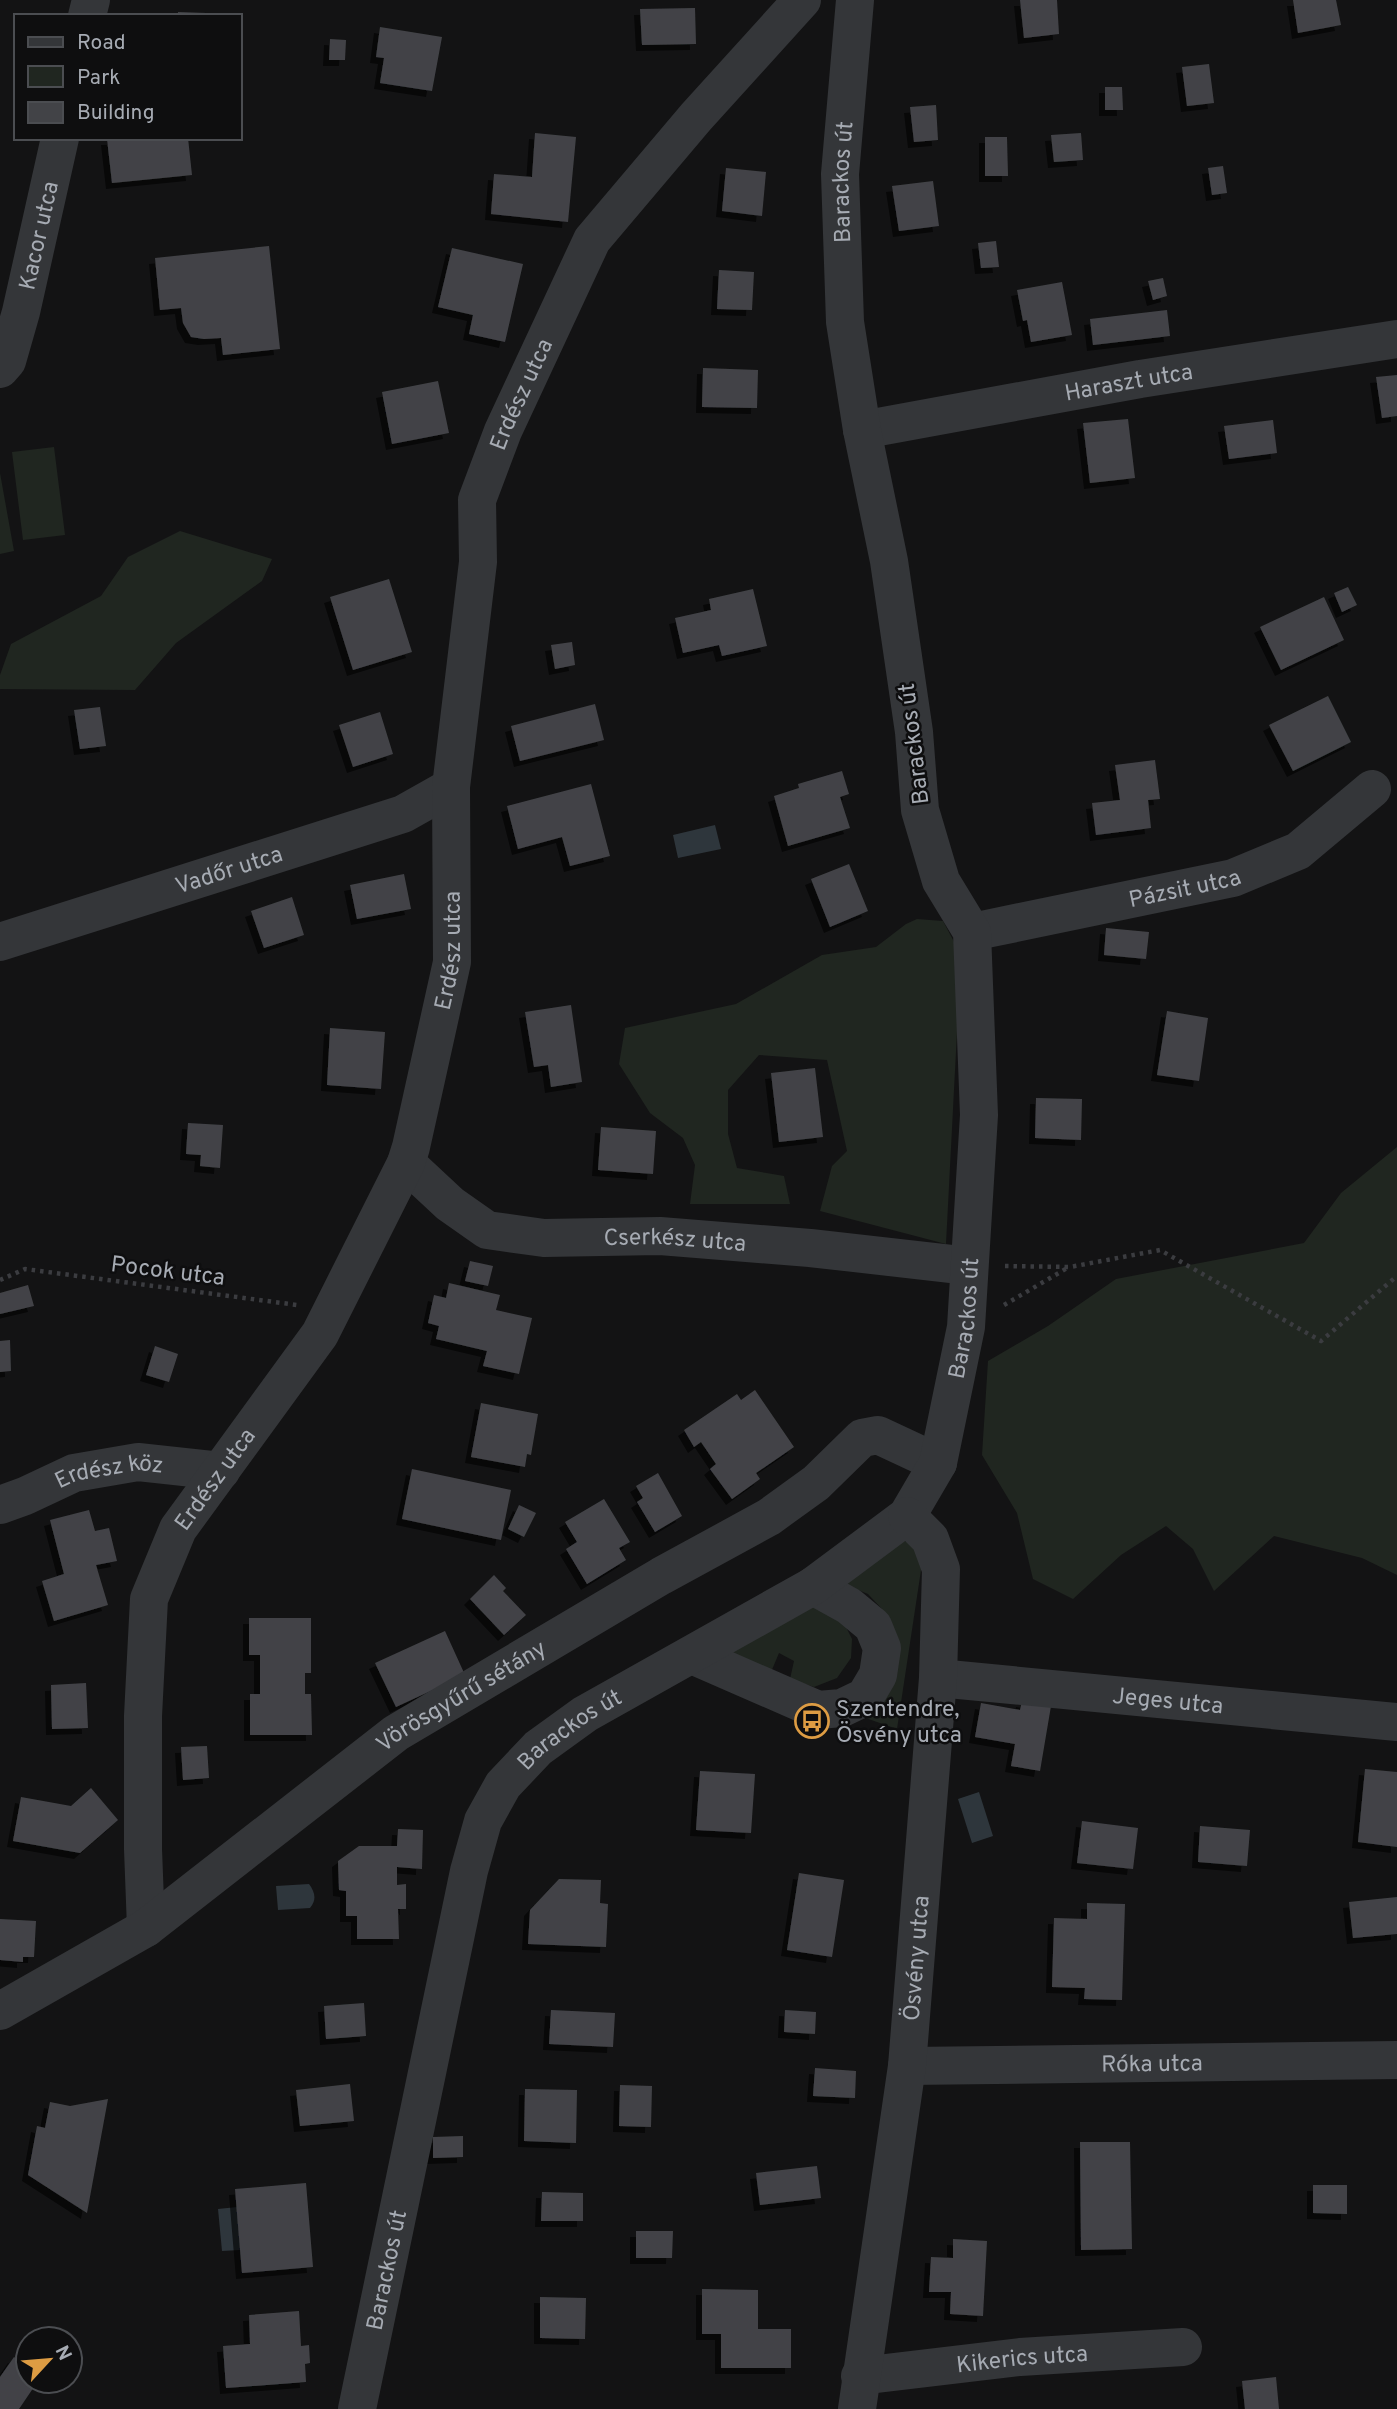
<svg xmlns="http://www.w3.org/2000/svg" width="1397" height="2409" viewBox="0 0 1397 2409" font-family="Overpass,sans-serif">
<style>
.green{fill:#202620}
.water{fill:#2e363c}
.building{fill:#424347;filter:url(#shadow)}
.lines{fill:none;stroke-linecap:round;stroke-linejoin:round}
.path{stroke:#3b3c40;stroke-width:4.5;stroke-dasharray:3.5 5;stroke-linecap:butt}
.minor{stroke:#343639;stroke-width:38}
.labels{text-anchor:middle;stroke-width:5;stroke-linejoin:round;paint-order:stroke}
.street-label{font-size:23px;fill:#a6abb3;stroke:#0e0e0f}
.poi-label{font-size:23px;fill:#a6abb3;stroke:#0e0e0f;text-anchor:start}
</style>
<defs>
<filter id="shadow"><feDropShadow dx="-6" dy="6" stdDeviation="0" flood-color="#0009"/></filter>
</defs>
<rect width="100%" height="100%" fill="#131314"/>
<path class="green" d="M54,447L65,535L23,540L12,452Z
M0,473L14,551L0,554Z
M180,531L272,559L262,581L176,643L135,690L0,689V675L11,644L101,596L128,557Z
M917,919L943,921L961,955L946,1244L820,1211L832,1166L847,1151L827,1060L759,1055L728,1090V1134L737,1168L784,1176L790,1204H690L695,1165L683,1138L650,1113L619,1064L625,1028L736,1004L822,955L876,947L906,924Z
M1397,1147V1575L1362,1558L1274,1536L1214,1591L1193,1549L1166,1526L1121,1555L1073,1599L1033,1579L1017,1513L982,1455L988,1361L1048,1326L1116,1279L1304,1243L1341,1193Z
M897,1540L915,1543L923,1557L897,1729L857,1715L882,1609L868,1594L846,1585Z
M810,1603L844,1623L852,1639L851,1658L837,1678L814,1687L790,1679L794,1661L779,1653L771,1672L720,1653Z"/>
<path class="water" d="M715,825L721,849L678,858L673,835Z
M979,1792L993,1836L972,1843L958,1799Z
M309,1884C315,1892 317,1900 310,1908L278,1910L276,1886Z
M237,2207L240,2250L222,2251L218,2209Z"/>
<path class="building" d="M1020,0H1057L1059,34L1024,38Z
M1293,0H1336L1341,25L1298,33Z
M695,8L696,44L642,45L640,9Z
M178,12L235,14V16H178Z
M380,27L442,37L432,91L380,83L384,58L376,57Z
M330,39L346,40L345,60H329Z
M1209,64L1214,103L1187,106L1182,67Z
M1105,87H1122L1123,110H1105Z
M936,105L938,140L914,142L910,107Z
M535,133L576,137L568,222L491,214L494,174L532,177Z
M1081,133L1083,160L1054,162L1051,135Z
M985,137H1007L1008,176H985Z
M188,138L192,175L112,183L107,139Z
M1223,166L1227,193L1212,195L1208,168Z
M726,168L766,172L762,216L722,211Z
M933,181L939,226L899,231L892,186Z
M996,241L999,267L981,268L978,243Z
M269,246L280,349L223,355L221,338L204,339L191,337L183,323L181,308L160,310L155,258Z
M452,248L523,264L505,342L469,334L473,315L438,307Z
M719,270L754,272L752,310L717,309Z
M1163,278L1167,296L1153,300L1148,281Z
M1062,282L1072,335L1031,342L1027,320L1023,321L1017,290Z
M1167,310L1170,336L1093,345L1090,319Z
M703,368L758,370L757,408L702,407Z
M1397,375V416L1382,418L1376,377Z
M438,381L449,433L392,444L382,392Z
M1128,419L1135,478L1090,483L1083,423Z
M1273,420L1277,453L1229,459L1224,426Z
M389,579L412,652L353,670L330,597Z
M1348,587L1357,605L1342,612L1334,593Z
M753,589L767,646L722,656L719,645L683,653L675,618L711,610L709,599Z
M1324,597L1344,640L1281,670L1260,627Z
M572,642L575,665L555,669L551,645Z
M1328,696L1351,742L1293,771L1269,725Z
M595,704L604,740L520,761L511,726Z
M100,707L106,746L80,749L74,710Z
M380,712L393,754L353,767L339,725Z
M1155,760L1160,799L1148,800L1151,828L1096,835L1092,803L1120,800L1115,765Z
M842,771L849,794L840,797L850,828L788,846L774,796L799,788L798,784Z
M591,784L610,856L570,866L562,837L518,849L507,806Z
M849,864L868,911L830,927L811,879Z
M404,874L411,909L357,919L350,885Z
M292,897L304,935L264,948L251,911Z
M1106,928L1149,932L1146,959L1104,955Z
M571,1005L582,1082L551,1087L548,1065L534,1067L525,1012Z
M1167,1011L1208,1018L1199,1081L1157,1075Z
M330,1028L385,1032L381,1089L327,1085Z
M815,1068L823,1137L779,1142L771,1073Z
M1036,1098L1082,1099L1081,1140L1035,1138Z
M188,1123L223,1125L220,1168L200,1166L201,1155L186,1154Z
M601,1127L656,1131L653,1174L598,1170Z
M470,1261L493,1266L488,1286L465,1281Z
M449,1283L500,1295L496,1310L532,1318L519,1374L483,1366L487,1351L436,1339L439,1326L428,1323L434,1295L446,1298Z
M28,1285L34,1306L0,1314V1293Z
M10,1340L11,1371L0,1372V1341Z
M155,1346L178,1354L169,1382L146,1375Z
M755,1390L794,1447L756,1473L760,1479L732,1499L710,1469L716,1464L701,1442L694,1447L684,1430L737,1394L741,1400Z
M481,1403L538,1414L531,1455L527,1454L525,1467L471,1457Z
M412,1469L511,1490L501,1540L402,1519Z
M658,1473L682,1516L655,1532L637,1502L643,1498L636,1486Z
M604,1499L630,1542L619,1548L626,1560L587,1584L566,1549L577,1542L565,1522Z
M519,1505L536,1513L524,1537L508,1529Z
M89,1510L95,1531L109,1528L117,1561L96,1565L108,1605L54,1621L42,1581L64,1574L50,1520Z
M494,1575L506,1588L503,1591L526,1615L504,1635L470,1599Z
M249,1618H311V1673H305V1694H311L312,1735H250V1694H260V1655H249Z
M445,1631L465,1675L396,1707L375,1663Z
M86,1683L88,1728L52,1729L51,1685Z
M1022,1701L1051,1706L1040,1771L1011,1766L1015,1744L975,1737L981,1703L1020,1710Z
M207,1746L209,1778L183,1780L181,1747Z
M1365,1769L1397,1772V1847L1358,1842Z
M700,1771L755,1774L751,1833L696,1830Z
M91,1788L118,1820L80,1853L13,1841L21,1797L71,1806Z
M1082,1821L1138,1828L1133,1869L1077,1863Z
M1200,1826L1250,1830L1247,1866L1198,1862Z
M398,1829L423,1830L422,1869L397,1867V1885L406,1884V1909H398L399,1939H357V1916H346V1891L339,1890L338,1861L359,1846H397Z
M799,1873L844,1880L832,1957L787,1950Z
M559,1879L601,1880L600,1903L608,1904L606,1947L528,1944L530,1910Z
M1397,1897V1934L1353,1938L1349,1902Z
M1087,1903L1125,1904L1122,2000L1084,1999L1085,1988L1052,1987L1054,1918L1087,1919Z
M0,1919L36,1921L34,1957H23V1962L0,1960Z
M364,2003L366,2036L326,2039L324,2006Z
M551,2010L615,2013L613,2047L549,2044Z
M785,2010L816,2012L815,2034L784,2032Z
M815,2068L856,2071L855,2098L813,2096Z
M350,2084L354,2121L300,2126L296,2090Z
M620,2085L652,2086L651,2127L619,2126Z
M525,2089L577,2090L576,2143L524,2141Z
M108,2099L87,2213L28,2175L37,2126L45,2128L50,2102L70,2106Z
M463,2136V2157L433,2158V2137Z
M1080,2142H1130L1132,2249L1081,2250Z
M817,2166L821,2198L760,2205L756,2173Z
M306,2183L313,2267L242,2273L235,2189Z
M1313,2185H1347V2214L1313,2213Z
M542,2192L583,2193V2221H541Z
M636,2231H673L672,2258H636Z
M953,2239L987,2241L983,2316L950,2314L951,2292H929L931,2257L953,2258Z
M702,2289L758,2290V2329H791V2368H721V2334H702Z
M540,2297L586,2298L585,2339L540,2338Z
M299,2311L301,2346L309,2345L310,2363L305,2364L306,2382L226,2388L223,2346L250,2344L249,2315Z
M14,2357L28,2366V2381H38L19,2409H0V2377Z
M1276,2377L1279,2409H1245L1242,2381Z"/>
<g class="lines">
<path class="path" d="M1005,1266L1070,1267L1160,1250L1321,1341L1397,1276
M0,1280L25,1269L297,1305
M1004,1305L1069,1267"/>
<g class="minor">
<path d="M87,16L91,0"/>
<path id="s1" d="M0,369L7,361L21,312L60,138"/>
<path id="s2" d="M862,430L1140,379L1397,339"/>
<path id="s3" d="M972,932L1233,878L1298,851L1372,789"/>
<path id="s4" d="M0,942L403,814L451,787"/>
<path id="s5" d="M406,1163L450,1204L487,1230L544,1238L660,1236L810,1248L969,1266"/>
<path id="s6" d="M0,1505L25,1496L74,1473L138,1462L221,1471"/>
<path d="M692,1655L818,1710L842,1708L865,1697L878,1675L882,1648L873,1626L849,1606L813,1586"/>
<path id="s7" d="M938,1678L1397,1722"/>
<path id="s8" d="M146,1928L143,1849V1716L149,1599L178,1529L320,1334L406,1163L411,1147L452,962L451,787L478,562L477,500L503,431L592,240L696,117L802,0"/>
<path id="s9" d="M0,2011L146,1928L396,1733L661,1576L769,1517L816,1483L862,1438L878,1435L938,1463"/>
<path id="s10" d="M907,2066L1397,2060"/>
<path id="s11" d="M860,2376L1020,2357L1183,2347"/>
<path id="s12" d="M357,2409L469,1871L483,1821L503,1785L538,1748L585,1714L813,1586L907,1516L938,1463L966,1327L979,1115L972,932L941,881L920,810L914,732L889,561L862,430L845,322L840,174L855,0"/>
<path id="s13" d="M857,2409L907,2066L938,1678L941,1569L930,1539L907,1516"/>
</g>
</g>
<defs>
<g id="bus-ring" transform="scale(1.75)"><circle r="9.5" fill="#0e0e0f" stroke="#dd9c43" stroke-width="1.5"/><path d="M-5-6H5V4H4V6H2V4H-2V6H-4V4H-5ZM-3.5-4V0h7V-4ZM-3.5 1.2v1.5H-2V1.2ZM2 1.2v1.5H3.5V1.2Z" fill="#dd9c43"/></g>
</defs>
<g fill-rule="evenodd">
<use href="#bus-ring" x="812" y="1721"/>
</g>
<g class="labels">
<g class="street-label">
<text dy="8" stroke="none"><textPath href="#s12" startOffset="2494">Barackos út</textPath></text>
<text dy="8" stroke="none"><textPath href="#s1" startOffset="140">Kacor utca</textPath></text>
<text dy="8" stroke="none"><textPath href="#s2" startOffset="271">Haraszt utca</textPath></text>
<text dy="8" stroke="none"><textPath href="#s8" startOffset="1622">Erdész utca</textPath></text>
<text transform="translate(913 744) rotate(-97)" y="8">Barackos út</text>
<text dy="8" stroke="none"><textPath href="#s4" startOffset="240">Vadőr utca</textPath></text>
<text dy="8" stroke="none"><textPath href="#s3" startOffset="217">Pázsit utca</textPath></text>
<text dy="8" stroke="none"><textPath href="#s8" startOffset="1055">Erdész utca</textPath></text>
<text dy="8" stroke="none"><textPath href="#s5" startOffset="294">Cserkész utca</textPath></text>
<text transform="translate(168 1270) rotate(7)" y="8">Pocok utca</text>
<text dy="8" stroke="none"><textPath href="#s12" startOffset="1339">Barackos út</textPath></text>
<text dy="8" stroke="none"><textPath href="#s6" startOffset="116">Erdész köz</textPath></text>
<text dy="8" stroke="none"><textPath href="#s8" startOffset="467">Erdész utca</textPath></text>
<text dy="8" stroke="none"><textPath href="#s9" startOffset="560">Vörösgyűrű sétány</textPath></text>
<text dy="8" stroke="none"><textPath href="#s7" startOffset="231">Jeges utca</textPath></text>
<text dy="8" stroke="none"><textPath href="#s12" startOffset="730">Barackos út</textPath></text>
<text dy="8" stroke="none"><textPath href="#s13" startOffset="455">Ösvény utca</textPath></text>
<text dy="8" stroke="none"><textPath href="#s10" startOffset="245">Róka utca</textPath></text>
<text dy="8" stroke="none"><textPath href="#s12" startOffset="142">Barackos út</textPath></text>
<text dy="8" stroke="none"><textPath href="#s11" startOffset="163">Kikerics utca</textPath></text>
</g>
<g class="poi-label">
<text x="836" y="1716">Szentendre,<tspan x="836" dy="26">Ösvény utca</tspan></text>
</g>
</g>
<rect x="14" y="14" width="228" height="126" fill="#0e0e0f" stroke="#4b4d51" stroke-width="2"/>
<rect x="28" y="37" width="35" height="10" fill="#343639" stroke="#4b4d51" stroke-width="2"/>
<text x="77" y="49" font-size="21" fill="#a6abb3">Road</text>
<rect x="28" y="66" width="35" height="21" fill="#202620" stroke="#4b4d51" stroke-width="2"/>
<text x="77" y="84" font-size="21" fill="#a6abb3">Park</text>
<rect x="28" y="102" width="35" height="21" fill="#424347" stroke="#4b4d51" stroke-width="2"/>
<text x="77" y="119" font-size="21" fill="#a6abb3">Building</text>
<g transform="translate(49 2360) rotate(64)"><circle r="33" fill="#0e0e0f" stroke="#4b4d51" stroke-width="2"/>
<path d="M0-5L12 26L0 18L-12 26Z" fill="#dd9c43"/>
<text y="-10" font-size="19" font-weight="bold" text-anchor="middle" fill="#a6abb3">N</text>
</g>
</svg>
